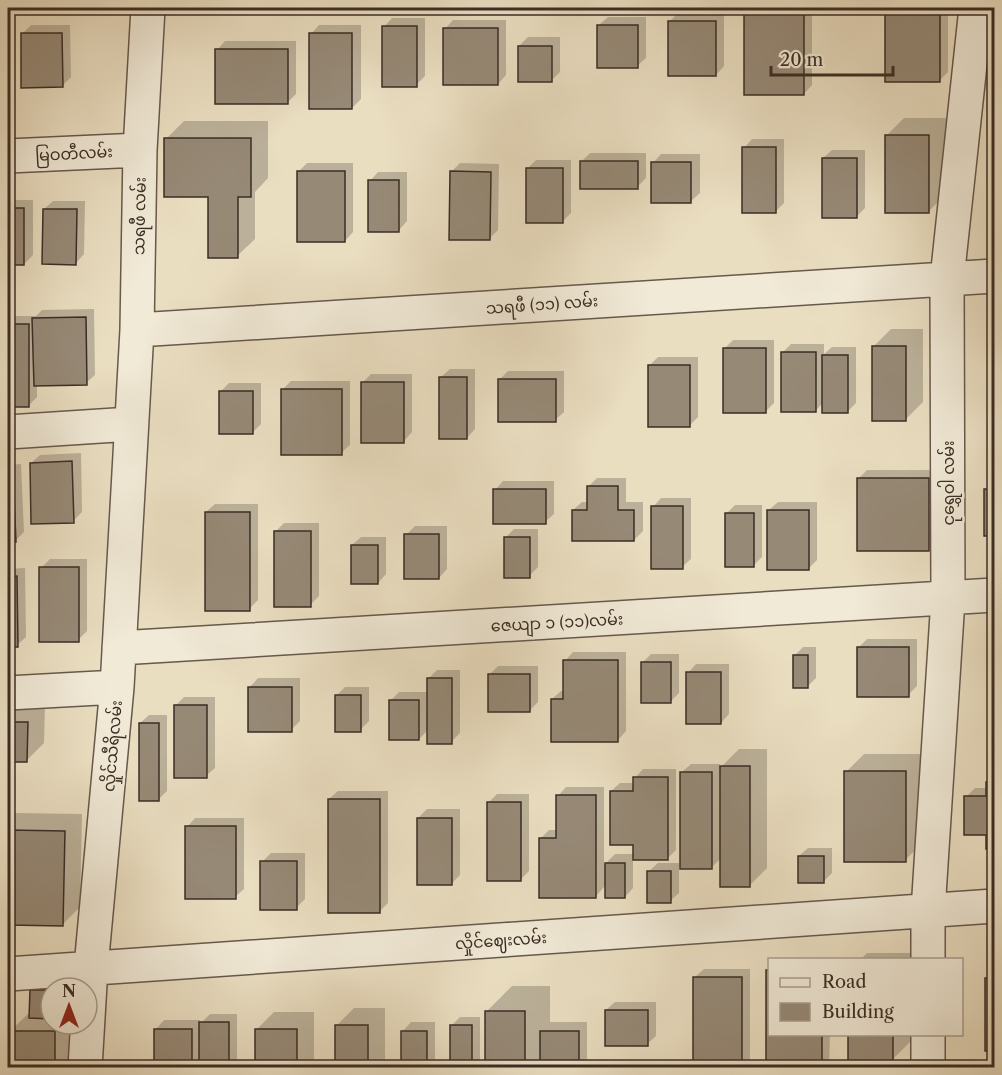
<svg xmlns="http://www.w3.org/2000/svg" width="1002" height="1075" viewBox="0 0 1002 1075" font-family="'Libre Caslon Text','Noto Sans Myanmar',serif">
<style>
.shadow{fill:#0003}
.building{fill:#968976;stroke:#3b2d25;stroke-width:1.5}
.lines{fill:none;stroke-linecap:round;stroke-linejoin:round}
.minor-casing{stroke:#67594c;stroke-width:36}
.minor{stroke:#f1ead7;stroke-width:33}
.labels{text-anchor:middle;stroke-width:5;stroke-linejoin:round;paint-order:stroke}
.street-label{font-size:16px;fill:#3b2d25;stroke:#f1ead7}
</style>
<rect width="100%" height="100%" fill="#eadec1"/>
<filter id="stains"><feTurbulence type="fractalNoise" baseFrequency=".00333" numOctaves="4"/><feColorMatrix values="0 0 0 0 .2 0 0 0 0 .09 0 0 0 0 .02 0 0 0 .5 -.17"/></filter>
<radialGradient id="worn" r=".72"><stop offset=".6" stop-color="#630" stop-opacity="0"/><stop offset="1" stop-color="#630" stop-opacity=".3"/></radialGradient>
<path class="shadow" d="M746,8H812V85L804,94H746Z
M886,8H948V72L940,80H886Z
M678,13H724V66L716,75L669,22Z
M608,17H646V58L637,66L599,25Z
M392,18H425V76L416,85L384,27Z
M453,20H506V75L498,84L445,29Z
M31,25H70L71,77L62,86L22,34Z
M319,25H361V99L352,108L311,34Z
M528,37H560V72L552,80L519,46Z
M225,41H296V94L288,102L217,50Z
M904,118H946V194L929,211L886,136Z
M184,121H268V178L255,192V239L237,256L209,196L166,139Z
M752,139H784V203L776,211L744,148Z
M832,150H865V208L856,217L823,158Z
M590,153H646V178L637,187L581,162Z
M661,154H700V193L691,201L653,163Z
M536,160H571V213L563,221L528,168Z
M307,163H353V232L345,241L298,172Z
M460,163L499,164L498,230L489,239L451,172Z
M378,172H407V221L399,230L370,181Z
M8,200H33V255L24,264H8Z
M53,201H85L84,254L76,263L44,209Z
M94,309L95,375L86,383L37,384V397L28,406H8V316H36L42,310Z
M891,329H923V402L905,420L874,346Z
M733,340H774V403L765,412L724,349Z
M791,344H824V354L832,347H856V403L847,412L823,403L815,411L782,353Z
M658,357H698V417L689,426L650,365Z
M450,369H475V429L467,438L441,377Z
M508,371H564V412L555,420L500,379Z
M371,374H412V432L404,441L362,383Z
M291,381H350V445L341,453L283,389Z
M229,383H261V424L253,432L220,392Z
M81,453L82,512L73,521L31,463L40,455Z
M21,464L24,532L15,541H8V465Z
M867,470H937V541L929,549L858,479Z
M597,478H626V502H643V531L634,540L573,510L582,502H589V486Z
M994,480V535H985V490Z
M503,481H554V514L545,522L495,490Z
M661,498H691V559L682,567L653,507Z
M778,502H817V560L808,569L769,510Z
M215,504H258V600L249,609L206,512Z
M735,505H762V557L754,565L726,514Z
M284,523H319V596L310,605L276,531Z
M415,526H447V569L439,578L406,535Z
M514,529H538V567L529,576L505,538Z
M361,537H386V574L378,583L352,545Z
M50,559H87V631L78,640L41,568Z
M25,568L26,637L17,645L8,646V569Z
M867,639H917V686L908,695L858,648Z
M803,647H816V678L808,686L794,656Z
M573,652H626V731L618,740L552,699L561,691H565V661Z
M651,654H679V693L670,702L642,663Z
M696,664H729V714L721,723L688,673Z
M498,666H538V702L529,711L489,675Z
M437,670H460V733L451,742L429,729L419,739L390,701L399,692H429V678Z
M258,678H300V721L291,730L250,687Z
M345,687H369V721L360,730L336,696Z
M184,697H215V768L206,776L175,706Z
M8,704L45,705L44,743L26,761H8Z
M149,715H167V791L159,799L140,723Z
M739,749H767V868L749,886L722,857L712,867L682,772L691,764H720V768Z
M864,754H923V843L905,860L846,772Z
M643,769H676V850L668,858H633V888L625,897L606,885L596,896L540,839L549,830H558V796L566,787H604V865L615,854H635V844L611,791L620,783H635V778Z
M994,776V848H988V834L966,797L975,788H988V783Z
M338,791H388V903L380,911L329,799Z
M497,794H529V871L520,880L488,803Z
M427,809H460V875L451,884L418,818Z
M15,813L82,814L80,907L63,924H8V821Z
M195,818H244V889L235,897L187,827Z
M808,848H832V873L823,882L799,856Z
M271,853H305V899L296,908L262,862Z
M658,863H679V893L670,901L649,871Z
M867,953H910V960H860Z
M704,969H750V1068H695V977Z
M770,969V1034H830L829,1068H768V971Z
M994,971V1049H987V979Z
M40,982L73,983V988H51V1024H72V1068H8V1039H10V1031L28,1014H31V990Z
M512,986H550V1022H587V1060L579,1068H486V1012Z
M615,1002H656V1036L647,1044L606,1010Z
M354,1008H385V1068H336V1026Z
M274,1012H314V1068H257V1029Z
M210,1014H237V1068H156V1029L164,1020H200V1024Z
M460,1017H480V1063L476,1068H451V1026Z
M411,1022H435V1065L432,1068H403V1031Z
M849,1034H910V1042L892,1060Z"/>
<path class="building" d="M744,8H804V95H744Z
M885,8H940V82H885Z
M668,21H716V76H668Z
M597,25H638V68H597Z
M382,26H417V87H382Z
M443,28H498V85H443Z
M21,33H62L63,87L21,88Z
M309,33H352V109H309Z
M518,46H552V82H518Z
M215,49H288V104H215Z
M885,135H929V213H885Z
M164,138H251V197H238V258H208V197H164Z
M742,147H776V213H742Z
M822,158H857V218H822Z
M580,161H638V189H580Z
M651,162H691V203H651Z
M526,168H563V223H526Z
M297,171H345V242H297Z
M450,171L491,172L490,240H449Z
M368,180H399V232H368Z
M8,208H24V265H8Z
M43,209H77L76,265L42,264Z
M86,317L87,385L34,386L32,318Z
M8,324H29V407H8Z
M872,346H906V421H872Z
M723,348H766V413H723Z
M781,352H816V412H781Z
M822,355H848V413H822Z
M648,365H690V427H648Z
M439,377H467V439H439Z
M498,379H556V422H498Z
M361,382H404V443H361Z
M281,389H342V455H281Z
M219,391H253V434H219Z
M72,461L74,523L31,524L30,463Z
M8,472H13L16,542L8,543Z
M857,478H929V551H857Z
M587,486H618V510H634V541H572V510H587Z
M493,489H546V524H493Z
M984,489H994V536H984Z
M651,506H683V569H651Z
M767,510H809V570H767Z
M205,512H250V611H205Z
M725,513H754V567H725Z
M274,531H311V607H274Z
M404,534H439V579H404Z
M504,537H530V578H504Z
M351,545H378V584H351Z
M39,567H79V642H39Z
M17,576L18,647H8V577Z
M857,647H909V697H857Z
M993,647H994V721H993Z
M793,655H808V688H793Z
M563,660H618V742H551V699H563Z
M641,662H671V703H641Z
M686,672H721V724H686Z
M488,674H530V712H488Z
M427,678H452V744H427Z
M248,687H292V732H248Z
M335,695H361V732H335Z
M389,700H419V740H389Z
M174,705H207V778H174Z
M8,722H28L27,762H8Z
M139,723H159V801H139Z
M720,766H750V887H720Z
M844,771H906V862H844Z
M680,772H712V869H680Z
M633,777H668V860H633V845H610V791H633Z
M986,782H994V849H986V835H964V796H986Z
M556,795H596V898H539V838H556Z
M328,799H380V913H328Z
M487,802H521V881H487Z
M417,818H452V885H417Z
M185,826H236V899H185Z
M8,830L65,831L63,926L8,925Z
M798,856H824V883H798Z
M260,861H297V910H260Z
M605,863H625V898H605Z
M647,871H671V903H647Z
M766,970H770V1034H822V1068H766Z
M693,977H742V1068H693Z
M985,978H994V1051H985Z
M30,990H51V1019L29,1018Z
M605,1010H648V1046H605Z
M485,1011H525V1068H485Z
M199,1022H229V1068H199Z
M335,1025H368V1068H335Z
M450,1025H472V1068H450Z
M154,1029H192V1068H154Z
M255,1029H297V1068H255Z
M9,1031H55V1068H9Z
M401,1031H427V1068H401Z
M540,1031H579V1068H540Z
M848,1034H893V1061H848Z"/>
<g class="lines">
<g class="minor-casing">
<path id="minor" d="M8,156L140,150
M137,330L994,276
M8,432L131,424
M119,648L994,595
M8,693L117,687
M928,960V911L948,599L947,279L976,8
M8,974L994,906
M85,1068L91,967L117,687L137,330L140,150L148,8
M928,1068V1034"/>
</g>
<use href="#minor" class="minor"/>
</g>
<g class="labels">
<g class="street-label">
<text transform="translate(74 153) rotate(-3)" y="6">မြဝတီလမ်း</text>
<text transform="translate(139 216) rotate(-89)" y="6">သရဖီ လမ်း</text>
<text transform="translate(542 304) rotate(-4)" y="6">သရဖီ (၁၁) လမ်း</text>
<text transform="translate(948 483) rotate(-90)" y="6">ငုရွှေဝါ လမ်း</text>
<text transform="translate(557 622) rotate(-3)" y="6">ဇေယျာ ၁ (၁၁)လမ်း</text>
<text transform="translate(112 746) rotate(-85)" y="6">လှိုင်သီရိလမ်း</text>
<text transform="translate(501 940) rotate(-4)" y="6">လှိုင်ဈေးလမ်း</text>
</g>
</g>
<rect width="1002" height="1075" fill="none" stroke="#eadec1" stroke-width="30"/>
<rect x="9" y="9" width="984" height="1057" fill="none" stroke="#3b2d25" stroke-width="3"/>
<rect x="15" y="15" width="972" height="1045" fill="none" stroke="#3b2d25" stroke-width="1.5"/>
<rect x="768" y="958" width="195" height="78" fill="#f1ead7" stroke="#a89e90" stroke-width="1.5"/>
<rect x="780" y="978" width="30" height="9" fill="#f1ead7" stroke="#a89e90" stroke-width="1.5"/>
<text x="822" y="988" font-size="18" fill="#3b2d25">Road</text>
<rect x="780" y="1003" width="30" height="18" fill="#968976" stroke="#a89e90" stroke-width="1.5"/>
<text x="822" y="1018" font-size="18" fill="#3b2d25">Building</text>
<g transform="translate(69 1006)"><circle r="28" fill="#f1ead7" stroke="#a89e90" stroke-width="1.5"/>
<path d="M0-4.5L10 22L0 15L-10 22Z" fill="#8f2418"/>
<text y="-9" font-size="16" font-weight="bold" text-anchor="middle" fill="#3b2d25">N</text>
</g>
<path d="M771 66v9h122v-9" fill="none" stroke="#3b2d25" stroke-width="3"/>
<text x="780" y="66" font-size="18" fill="#3b2d25" stroke="#f1ead7" stroke-width="4.5" paint-order="stroke">20 m</text>
<rect width="100%" height="100%" filter="url(#stains)"/>
<rect width="100%" height="100%" fill="url(#worn)"/>
</svg>
